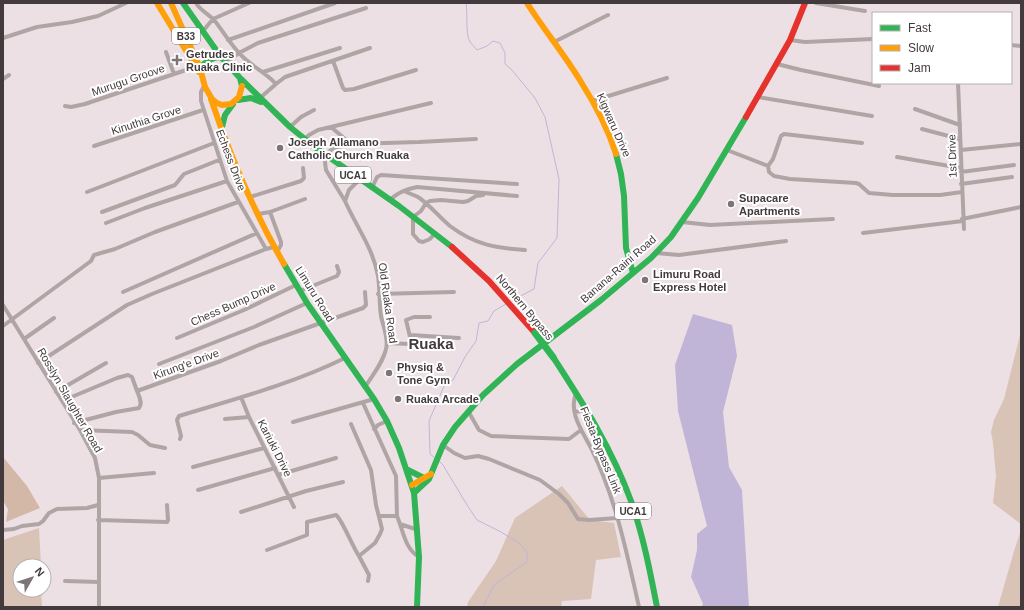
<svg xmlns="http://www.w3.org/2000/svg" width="1024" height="610" viewBox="0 0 1024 610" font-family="Helvetica,sans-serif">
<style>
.green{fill:#d9c2b6}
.forest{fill:#d4b8a7}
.water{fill:#c0b5d7}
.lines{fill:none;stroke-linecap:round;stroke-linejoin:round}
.stream{stroke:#c0b5d7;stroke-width:1}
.street{stroke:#b0a5a5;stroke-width:4}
.fast{stroke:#30b455;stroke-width:6}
.slow{stroke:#ff9f0a;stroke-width:6}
.jam{stroke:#e5322d;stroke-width:6}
.fast-bridge{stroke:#30b455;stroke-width:7}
.poi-dot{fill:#7e7477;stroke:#fff;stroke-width:1.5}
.labels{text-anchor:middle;stroke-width:4;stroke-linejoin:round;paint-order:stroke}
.shield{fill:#fff;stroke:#7b7577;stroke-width:1}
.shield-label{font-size:10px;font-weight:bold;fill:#433a3d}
.poi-label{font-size:11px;font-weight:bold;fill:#433a3d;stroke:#fff;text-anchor:start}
.street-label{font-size:11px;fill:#433a3d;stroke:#fff}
.district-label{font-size:15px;font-weight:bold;fill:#433a3d;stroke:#fff}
</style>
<rect width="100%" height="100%" fill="#ede0e4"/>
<path class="green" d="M1021,331V524L993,503L996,476L993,443L991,432L994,420L1004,399Z
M562,486L590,520L614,523L621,557L596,560L591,599L562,601L561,607H467L468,602L496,561L515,518Z
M39,528L41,566H20V590H41L42,607H3V540Z
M1021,530V607H998L1014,551Z"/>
<path class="forest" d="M3,457L27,486L40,508L6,522L8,509L3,501Z"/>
<path class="water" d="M693,314L732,325L737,356L723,412L729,467L742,490L749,607H701L703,604L691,577L697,550V534L707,526L678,411L675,365Z"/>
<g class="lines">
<path class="stream" d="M466,3C468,14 465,33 470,42C472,45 475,47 477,50L487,46L493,41L500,43L505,53V64L511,69L535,98L545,117L559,179L557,238L538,263L534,289L513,300
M435,458L430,454L429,421L445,384L453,380L465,357L476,341L479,323L488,321L494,311L506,304
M439,461L443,465L467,505L477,520L501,532L519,543L527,552V562L494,585L483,607"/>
<path class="street" d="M196,3C200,10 208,14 214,20C224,32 231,46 243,57C253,67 266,73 276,84L260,98
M816,3L865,11
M203,31L213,19L249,3
M3,38L37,27L72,22L98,16L126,3
M228,40L335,3
M790,40L805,42L873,39
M554,42L608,15
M1011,45L1021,46
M166,52L174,74
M333,61L343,88L345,90L354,89L416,70
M226,62L239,53L258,43L366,8
M777,64L801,70L879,86
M263,72L340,48
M3,79L9,75
M958,83L964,229
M276,84L285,77L370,48
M204,86L201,92V101L227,181L266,249L274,247
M758,97L872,116
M592,101L667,78
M65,106L71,107L85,104L195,67
M915,109L960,125
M290,127L301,117L314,110
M331,127L351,144
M922,129L960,139
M305,139L309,135L318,130L431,103
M94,146L203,110
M727,150L768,166L769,172L774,176L790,179L856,183L859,184L869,193L893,195H940L962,192
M961,150L1021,144
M897,157L961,168
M768,166L773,159L781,136L784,134L862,143
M961,172L1014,165
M359,180L349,190L345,201C356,226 373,248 378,276C380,290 379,303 381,316C383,326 389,339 386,349C383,362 373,375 365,387
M961,184L1012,177
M372,188L377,177L381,175L517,184
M404,191C408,193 414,195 418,197C430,205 439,217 450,226C475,245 496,248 525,250
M87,192L214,143
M250,197L301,181L304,178L303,168
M390,200C397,193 406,189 417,187L517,196
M345,201L326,170L325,162L326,155L333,148L351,144L419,142L476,139
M102,212L175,185L184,174L219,160
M270,212L281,242V245L277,252
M258,214L270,212L305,199
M962,219L1021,207
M682,222L710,225L833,219
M106,223L145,208L227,181
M435,233L430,239L423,242L419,241L413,234V217L421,211L426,203L430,201L441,200L463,202L468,201L476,196L483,195
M863,233L963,221
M656,253L679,255L786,241
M300,291L337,276L339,272L337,266
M123,292L257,233
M378,294L454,292
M3,305L80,430L95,458L99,478V607
M3,326L91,261L94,255L115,249L155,232L238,202
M410,335L459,338
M177,338L244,310L296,285
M24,339L54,318
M387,343L409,344L411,341L406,320L414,317H430
M38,363L127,305L152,294L266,249
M159,364L254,327L307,303
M56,392L106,363
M576,393C568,413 583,432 592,450C616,499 627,554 639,607
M241,397L249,417L294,507
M62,401L117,378L128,375L132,377L137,391
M363,403L396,476L397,516L400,524L418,530
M468,411L479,430L491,436L569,439L581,430
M575,412L587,410
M225,419L249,417
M293,422L374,399
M74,423L116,412L139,408C143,403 139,396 137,391L221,361L259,345L363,308L366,305L365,292
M351,424L371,470L376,505L382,529L380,534L375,543L359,556L369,575L368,581
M374,429L378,425L387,421
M80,430L132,432L138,435L150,445L165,448
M180,439L181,436L177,420L179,416C235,399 292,384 345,358
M443,445L454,453L465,458L478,456L489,459L540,480L559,494L568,503L578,519L589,520L617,518
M593,452L607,447
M193,467L264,448
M278,475L336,458
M99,478L154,473
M198,490L275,468
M241,512L306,491L343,482
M379,516H397
M98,520L167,522L168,520L167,505
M400,524C404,536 407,550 419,557
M3,530L14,529L22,526L39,524L43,521L49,513L57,509L87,508L98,505
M267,550L307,535V522L336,515C342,519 353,548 359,556
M65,581L99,582"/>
<path class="fast" d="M183,3L221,57L240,78L242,86
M200,68C206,61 212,57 221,57
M241,79L290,127L316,148L399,206L452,247
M238,100L251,98L261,102
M222,127L225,115L233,104
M616,154L621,174L624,196L626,248L633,273
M284,264L307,303L374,399L387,421L399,448L414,493L419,557L417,607
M553,357C583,403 612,449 631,501C643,535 650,571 657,607
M406,469L424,478
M414,493L429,479L443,445L455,427L483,395L517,364L601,300L651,258L671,237L698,198L746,117"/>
<path class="slow" d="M157,3L199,72
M171,3L200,68L205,87L212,99L217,103L222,105L231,104L239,97L242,86
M527,3C544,30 565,55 581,82C595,104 608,129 616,154
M211,99C230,156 254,212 284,264
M412,485L431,474"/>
<path class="jam" d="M746,117L790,40L805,3
M452,247L489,281L535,333"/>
<path class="fast-bridge" d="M535,333L553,357"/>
</g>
<g class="poi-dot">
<path d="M175 54h4v4h4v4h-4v4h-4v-4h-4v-4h4z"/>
<circle cx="280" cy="148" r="4"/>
<circle cx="731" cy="204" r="4"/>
<circle cx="645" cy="280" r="4"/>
<circle cx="389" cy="373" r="4"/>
<circle cx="398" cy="399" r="4"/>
</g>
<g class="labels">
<g class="shield">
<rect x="172" y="28" width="28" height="16" rx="3"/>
<rect x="335" y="167" width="36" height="16" rx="3"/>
<rect x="615" y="503" width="36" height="16" rx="3"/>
</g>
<g class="shield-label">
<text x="186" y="40">B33</text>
<text x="353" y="179">UCA1</text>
<text x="633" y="515">UCA1</text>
</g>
<g class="poi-label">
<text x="186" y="58">Getrudes<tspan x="186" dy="13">Ruaka Clinic</tspan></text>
<text x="288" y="146">Joseph Allamano<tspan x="288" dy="13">Catholic Church Ruaka</tspan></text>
<text x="739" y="202">Supacare<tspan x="739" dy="13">Apartments</tspan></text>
<text x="653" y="278">Limuru Road<tspan x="653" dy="13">Express Hotel</tspan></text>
<text x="397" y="371">Physiq &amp;<tspan x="397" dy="13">Tone Gym</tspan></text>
<text x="406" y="403">Ruaka Arcade</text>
</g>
<g class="street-label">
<text transform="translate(128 80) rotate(-19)" y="4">Murugu Groove</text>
<text transform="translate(146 120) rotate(-18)" y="4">Kinuthia Grove</text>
<text transform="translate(614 125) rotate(66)" y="4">Kigwaru Drive</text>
<text transform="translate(952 156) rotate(-92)" y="4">1st Drive</text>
<text transform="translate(231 160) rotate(69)" y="4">Echess Drive</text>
<text transform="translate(618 269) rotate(-41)" y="4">Banana-Raini Road</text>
<text transform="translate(315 294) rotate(58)" y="4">Limuru Road</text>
<text transform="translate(388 303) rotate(82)" y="4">Old Ruaka Road</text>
<text transform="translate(233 304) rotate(-24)" y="4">Chess Bump Drive</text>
<text transform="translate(525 307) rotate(50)" y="4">Northern Bypass</text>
<text transform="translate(186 364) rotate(-20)" y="4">Kirung'e Drive</text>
<text transform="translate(70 400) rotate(60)" y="4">Rosslyn Slaughter Road</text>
<text transform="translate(275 448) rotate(63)" y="4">Kariuki Drive</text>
<text transform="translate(601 450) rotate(68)" y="4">Fiesta-Bypass Link</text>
</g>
<g class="district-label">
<text x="431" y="349">Ruaka</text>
</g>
</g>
<rect width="1024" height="610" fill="none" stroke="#433a3d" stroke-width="8"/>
<rect x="872" y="12" width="140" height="72" fill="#ffffff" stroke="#b4b0b1"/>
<rect x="880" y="25" width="20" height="6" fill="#30b455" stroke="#b4b0b1"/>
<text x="908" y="32" font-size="12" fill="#433a3d">Fast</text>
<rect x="880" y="45" width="20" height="6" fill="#ff9f0a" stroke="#b4b0b1"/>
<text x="908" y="52" font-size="12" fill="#433a3d">Slow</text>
<rect x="880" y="65" width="20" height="6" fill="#e5322d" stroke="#b4b0b1"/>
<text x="908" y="72" font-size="12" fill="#433a3d">Jam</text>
<g transform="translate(32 578) rotate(51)"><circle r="19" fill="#ffffff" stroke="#b4b0b1"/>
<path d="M0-3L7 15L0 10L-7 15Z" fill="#7e7477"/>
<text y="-6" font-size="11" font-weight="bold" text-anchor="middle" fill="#433a3d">N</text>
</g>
</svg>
